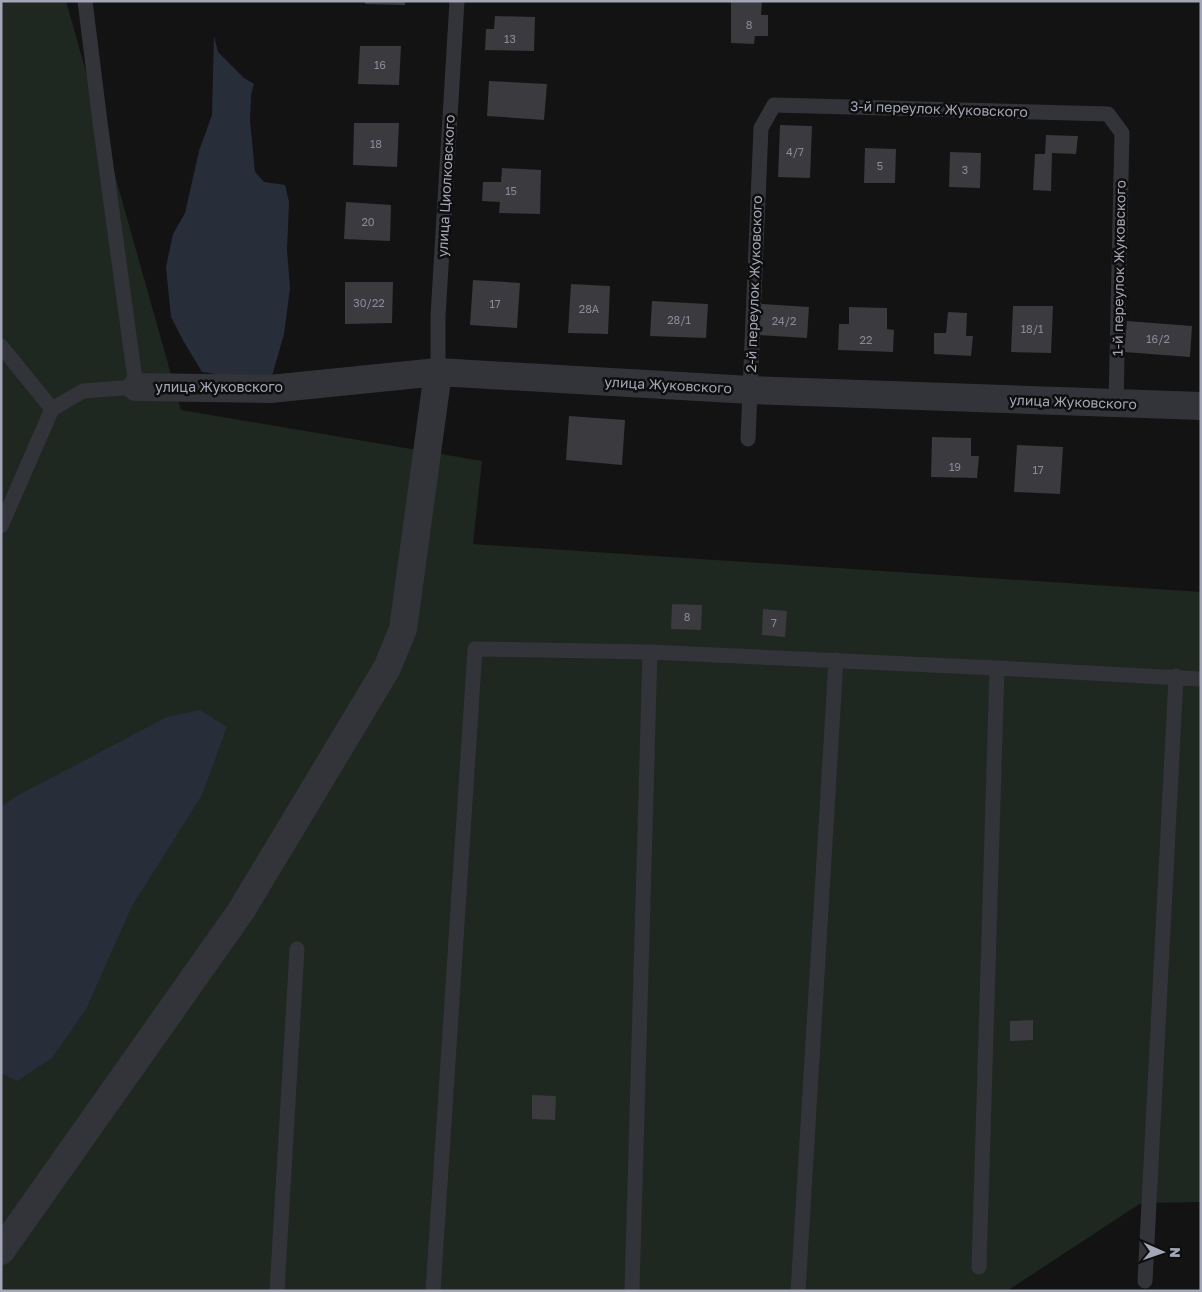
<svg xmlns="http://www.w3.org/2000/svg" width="1202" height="1292" viewBox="0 0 1202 1292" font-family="'Golos Text',sans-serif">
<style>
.green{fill:#1f2721}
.water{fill:#282e39}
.building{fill:#3a3a3f}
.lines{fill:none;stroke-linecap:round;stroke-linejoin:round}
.lane{stroke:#33333a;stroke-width:15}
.street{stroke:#33333a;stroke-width:28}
.labels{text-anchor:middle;stroke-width:5;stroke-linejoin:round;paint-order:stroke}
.number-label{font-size:11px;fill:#898b98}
.street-label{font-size:14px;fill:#a3a6b6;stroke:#0e0e0f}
</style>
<rect width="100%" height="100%" fill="#131314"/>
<path class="green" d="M1,1H66L181,410L482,461L473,544L1201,592V1202L1141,1203L1007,1291H1Z"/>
<path class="water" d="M214,36L218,52L244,78L254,84L251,95L250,121L255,172L264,182L285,185L289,202L287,250L290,288L284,334L272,376L253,380L202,372L184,342L171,317L166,267L173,234L185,213L199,151L212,115Z
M200,710L227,727L202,795L132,906L86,1009L52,1058L17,1081L1,1073V807L15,797L167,717Z"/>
<path class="building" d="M365,1H405V5L365,4Z
M731,1H762L761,15H768V36H755L754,44L731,43Z
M495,16L535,17L534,51L485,50L486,29H494Z
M360,46H401L399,85L358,84Z
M489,81L547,84L544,120L487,116Z
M354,123H399L397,167L353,165Z
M780,125L812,126L810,178L778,177Z
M1046,135L1078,136L1076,154L1052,153L1051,191L1033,190L1035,154H1045Z
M865,148L896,149L895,183H864Z
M950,152L981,153L980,188L949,187Z
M502,168L541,170L540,214L499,213L500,202L482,201L483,182H501Z
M346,202L391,205L390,241L344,239Z
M473,280L520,283L517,328L470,325Z
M345,282H393L392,323L345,324Z
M571,284L610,286L608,334L568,333Z
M652,301L708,304L706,338L650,336Z
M761,304L809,307L807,338L758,335Z
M1013,306H1053L1051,353L1011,352Z
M849,307L887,308V329L894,330L893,352L838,350L839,324H849Z
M948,312L967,313L966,336H973L971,356L934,354V333H946Z
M1127,321L1192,326L1190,357L1124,352Z
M569,416L625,420L622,465L566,460Z
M932,437L971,438V456H979L977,478L931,477Z
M1017,445L1063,447L1060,494L1014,492Z
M672,604L702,605L701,630L671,629Z
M763,609L787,611L785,637L762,635Z
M1033,1020V1040L1010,1041V1021Z
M532,1095L556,1096L555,1120L532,1119Z"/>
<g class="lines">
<path class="lane" d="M1,346L52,409
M438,372V316L457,1
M748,439L761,128L774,105L1108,114L1122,133L1116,403
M1,526L52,409L83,391L136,387L100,122L85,1
M979,1267L997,668
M1145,1281L1176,676
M277,1291L297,949
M433,1291L475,649L650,652L997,668L1201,679
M632,1291L650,652
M798,1291L836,660"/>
<path class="street" d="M136,387L270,389L438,372L750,390L1201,406
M1,1251L241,911L387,668L403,629L438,372"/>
</g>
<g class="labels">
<g class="number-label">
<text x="749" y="29">8</text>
<text x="510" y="43">13</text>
<text x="380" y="69">16</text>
<text x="376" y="148">18</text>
<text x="795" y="156">4/7</text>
<text x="880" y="170">5</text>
<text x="965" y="174">3</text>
<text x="511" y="195">15</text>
<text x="368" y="226">20</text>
<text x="369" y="307">30/22</text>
<text x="495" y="308">17</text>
<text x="589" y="313">28А</text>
<text x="679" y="324">28/1</text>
<text x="784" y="325">24/2</text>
<text x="1032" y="333">18/1</text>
<text x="1158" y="343">16/2</text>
<text x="866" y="344">22</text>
<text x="955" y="471">19</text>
<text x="1038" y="474">17</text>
<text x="687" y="621">8</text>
<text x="774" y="627">7</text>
</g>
<g class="street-label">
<text transform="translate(939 109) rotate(2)" y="5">3-й переулок Жуковского</text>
<text transform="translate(446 186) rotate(-87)" y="5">улица Циолковского</text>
<text transform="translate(1119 268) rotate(-89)" y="5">1-й переулок Жуковского</text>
<text transform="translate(754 284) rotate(-88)" y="5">2-й переулок Жуковского</text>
<text transform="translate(668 385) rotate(3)" y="5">улица Жуковского</text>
<text x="219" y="392">улица Жуковского</text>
<text transform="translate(1073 402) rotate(2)" y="5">улица Жуковского</text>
</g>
</g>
<rect width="1202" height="1292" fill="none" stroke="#a3a6b6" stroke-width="5"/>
<g transform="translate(1162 1252) rotate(92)" stroke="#0e0e0f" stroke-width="4" paint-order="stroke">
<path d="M0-4L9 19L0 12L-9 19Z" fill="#a3a6b6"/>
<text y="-8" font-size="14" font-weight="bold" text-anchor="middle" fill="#a3a6b6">N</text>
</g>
</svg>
